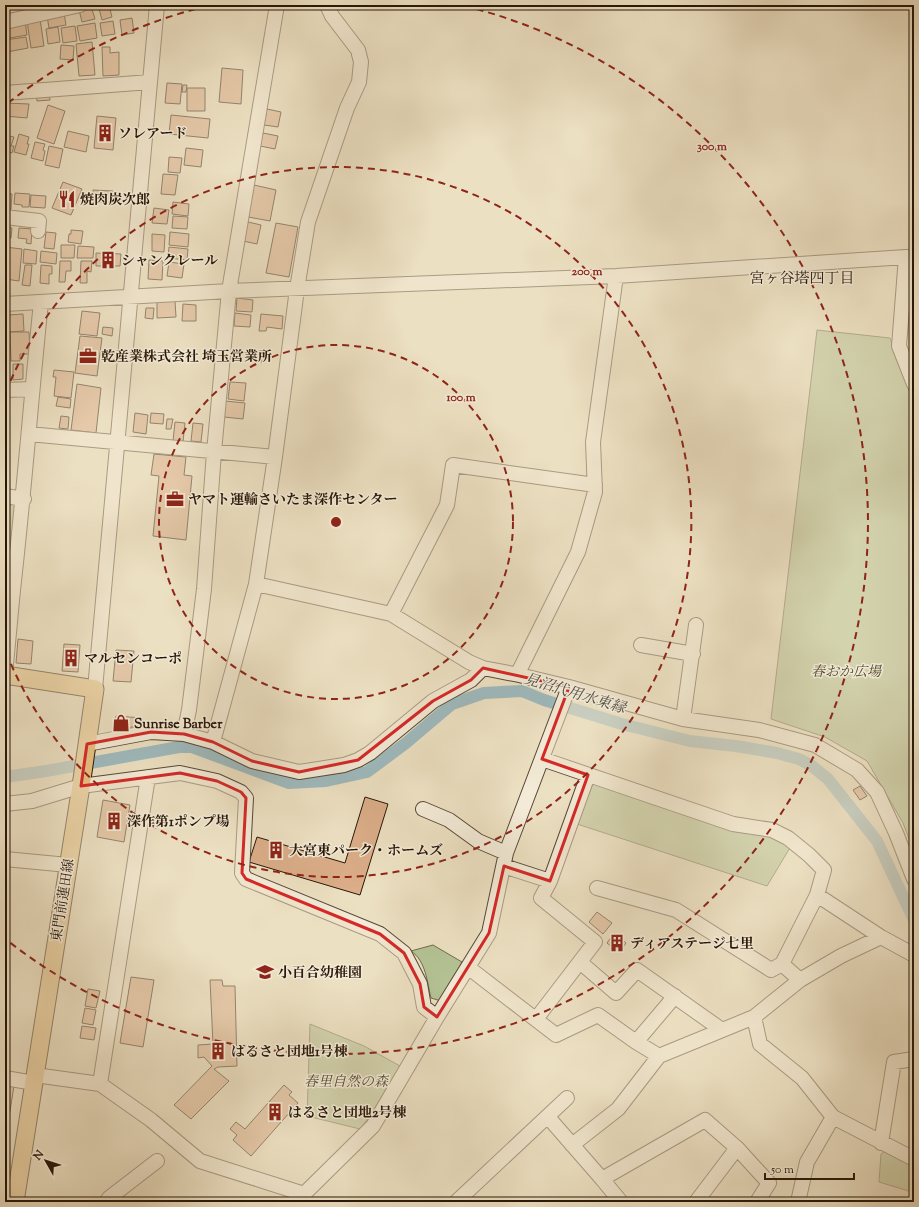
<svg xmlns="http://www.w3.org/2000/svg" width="919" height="1207" viewBox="0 0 919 1207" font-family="'Sorts Mill Goudy','Noto Serif JP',serif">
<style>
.green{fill:#b4c395;stroke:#6e6c4e}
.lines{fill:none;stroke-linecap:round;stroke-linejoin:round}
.canal{stroke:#9ebabe;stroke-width:12}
.building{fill:#dbae89;stroke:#281608}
.minor-casing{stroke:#594836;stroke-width:16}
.major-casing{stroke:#281608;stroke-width:19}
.minor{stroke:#f3ebd7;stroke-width:14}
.major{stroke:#e6c081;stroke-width:17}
.marked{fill:none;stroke:#d62828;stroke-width:3;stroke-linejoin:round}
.ring{fill:none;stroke:#8f2418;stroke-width:2;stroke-dasharray:7 5}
.labels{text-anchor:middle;stroke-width:3;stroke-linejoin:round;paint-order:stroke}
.poi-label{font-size:14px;font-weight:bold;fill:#281608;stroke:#f3ebd7;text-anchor:start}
.park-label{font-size:14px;font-style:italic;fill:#524a32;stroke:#f3ebd7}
.street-label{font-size:14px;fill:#281608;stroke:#f3ebd7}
.neighbourhood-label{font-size:15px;fill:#281608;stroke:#f3ebd7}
.water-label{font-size:15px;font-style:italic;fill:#514f48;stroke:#f3ebd7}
.centre{fill:#8f2418;stroke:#f3ebd7;stroke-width:2}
.ring-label{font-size:12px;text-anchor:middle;font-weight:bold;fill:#8f2418;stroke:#f3ebd7;stroke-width:3;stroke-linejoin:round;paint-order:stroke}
</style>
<rect width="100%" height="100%" fill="#ece0c2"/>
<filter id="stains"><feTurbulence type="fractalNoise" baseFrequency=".005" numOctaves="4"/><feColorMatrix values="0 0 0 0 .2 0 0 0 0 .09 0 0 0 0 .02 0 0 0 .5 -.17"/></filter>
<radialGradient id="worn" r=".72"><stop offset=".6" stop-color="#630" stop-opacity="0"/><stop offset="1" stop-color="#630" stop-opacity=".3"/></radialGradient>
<path class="green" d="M817,330L890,338L914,403V852L903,823L867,761L825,737L771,719Z
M5,498L16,505L9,579L5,583Z
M594,781L794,841L767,886L577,824Z
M433,945L462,962L441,1001L431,998C427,982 426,961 411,951Z
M310,1024L364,1046L400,1066L370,1116L360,1129L307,1116Z
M886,1150L914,1164V1181L912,1192L879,1182L881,1154Z"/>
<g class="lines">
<path class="canal" d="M5,777L46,771L179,747H192L289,783L326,781L367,772L406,743L452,704L484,693L522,691L544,700L622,724L690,741L736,746L777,753L799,759L812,766L828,779L877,841L914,920"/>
</g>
<path class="building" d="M5,5H24V6L5,10Z
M98,5H109L112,17L102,20Z
M91,6L95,19L82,22L79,10Z
M64,13L66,25L49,28L47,16Z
M132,18L134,33L122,35L120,20Z
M40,19L44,46L31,48L27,21Z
M25,21L27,35L10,38L8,24Z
M113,21L115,34L102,36L100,23Z
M95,23L97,38L80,41L77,26Z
M75,26L77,41L63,43L61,28Z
M58,27L60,42L48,44L46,29Z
M26,37L28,48L7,52L5,40Z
M92,42L95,75L79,76L76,44Z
M61,45L74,46L73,60L60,59Z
M102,47H110V53L119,52V75L103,76Z
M222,68L243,70L241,104L219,102Z
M167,83L182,84L180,104L165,103Z
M183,85H187L186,92H182Z
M187,88H205V111H187Z
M49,91L50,100L37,101L36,92Z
M5,103L29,104L27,118L5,116Z
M48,105L65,111L54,144L37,138Z
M267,109L281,112L278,127L264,125Z
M171,115L210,119L208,138L169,134Z
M97,116L116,118L113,150L94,148Z
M68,131L89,136L86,152L64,147Z
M263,133L278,136L275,149L260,146Z
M19,134L29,137L27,144H29L26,155L14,152Z
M5,135L14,137L11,146H14L12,153L5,151Z
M35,142L45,144L43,150L45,151L43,161L31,158Z
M49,146L63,149L59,168L45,165Z
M186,148L203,150L201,167L184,165Z
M169,157L182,158L180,173L168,172Z
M163,174L178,175L175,195L161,194Z
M63,182L82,189L71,215L52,208Z
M254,185L276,190L270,221L248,217Z
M93,190L113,191L112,203L92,202Z
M5,193L12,194L11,209L5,208Z
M15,193L30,194L29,207H22V205L14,204Z
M31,195L46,196L45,208L30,207Z
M173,202L189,204L188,216L172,214Z
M154,208L169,210L167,224L152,223Z
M173,216L188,217L187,229L172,228Z
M248,222L261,225L257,244L243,241Z
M276,223L298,227L289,277L266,273Z
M5,227L12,228L11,238H5Z
M19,228L32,229L31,244L26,243L27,239L18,238Z
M71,230L83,231L81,244L68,242L69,234H71Z
M46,232L56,233L54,249L44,248Z
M170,232L189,234L188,247L169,245Z
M152,234L165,235L164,252L152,251Z
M61,245H75L74,258H61Z
M78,246L94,247L93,258H77Z
M5,247L22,249L19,281L5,279Z
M169,247L188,249L187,260L168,258Z
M24,249L37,251L36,264L23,263Z
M41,251L57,253L56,264L40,262Z
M96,253L121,254L120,266H96Z
M149,260L163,261L162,280L148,279Z
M60,261H71V271H66L65,282H59Z
M81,261H92L91,272L87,271V283H80Z
M169,262L184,264L182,278L167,276Z
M25,265H32L30,286L22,285Z
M41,265L52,266V274H49V284L40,283Z
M237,298L253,300L252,312L236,311Z
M175,301L176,317L157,318V302Z
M183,304L196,305V321H182Z
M146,308H154L153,319L145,318Z
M82,311L100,313L97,336L79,334Z
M235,313L251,315L250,327L234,326Z
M23,314L24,331L8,332V315Z
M261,314L283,316L282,329L267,327L266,331H259Z
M103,327L113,328L112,336L102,334Z
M10,332H29L30,354H20V361H11Z
M5,334H7V346H5Z
M80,336L102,338L97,376L75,373Z
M13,364H23V379L13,380Z
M54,370L74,372L71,398L54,396L56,377H53Z
M230,382L246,383L244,401L228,399Z
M77,384L101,388L96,433L71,430Z
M58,397L71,399L70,408L56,406Z
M225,401L245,403L243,419L224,417Z
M135,413L148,415L146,434L133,432Z
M151,413L164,414L163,424L150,423Z
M61,416L69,417L68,429L59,428Z
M167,419H173L171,429H166Z
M175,422L185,423L183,442L173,441Z
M193,423L203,424L201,442L191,441Z
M154,454L186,457L184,475L192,476L186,540L153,536L159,476L151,475Z
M18,639L33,641L31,664L16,663Z
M64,644L80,645L78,672L62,671Z
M116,650L134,651L131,682L113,681Z
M116,716L142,718V726L124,728H114Z
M860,786L867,796L860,800L853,790Z
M365,797L388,804L360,895L249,862L257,837L345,863Z
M103,800L130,805L124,842L97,837Z
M597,912L612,923L603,934L589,922Z
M614,933L626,943L619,953L607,943Z
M131,977L154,980L143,1047L120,1043Z
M210,980H222L223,986H235L237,1066L218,1067L214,1069L229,1081L191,1119L174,1105L212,1066L204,1057L198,1058V1045L213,1044Z
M88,989L100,991L96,1008L85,1006Z
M85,1008L96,1010L93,1025L82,1023Z
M82,1026L96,1028L94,1040L80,1038Z
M5,1085L14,1086L9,1117L5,1116Z
M284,1085L292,1092L289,1095L298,1103L251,1156L233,1140L237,1135L230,1129L236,1122L245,1129Z"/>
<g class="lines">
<g class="minor-casing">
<path id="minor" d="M5,22L80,5
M5,93L150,82
M5,217L39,221L38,231
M906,257L899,346L914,384
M5,304L229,291L616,276L906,257L914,258
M5,390L32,389
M29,434L275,457
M5,496L24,499
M256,584L391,614L469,662L483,668L519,675L569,687L683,719L759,730L815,745L857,770L877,792L896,833L914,879
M5,588L13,590C24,494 31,398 41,302
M391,614L447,505L453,465L595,485
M641,645L693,654
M5,675L13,590
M519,675V671L578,552L595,492L593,442L616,276
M95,689L157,5
M683,719L696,625
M184,734L189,710L204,589L214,452L229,291L277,5
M213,742L256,584L275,457L297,289L308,222L347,108L359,82L361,62L358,50L332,16L327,5
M87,744L151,732L184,734L213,742L252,761L299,772L344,765L358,760L370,753L433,701L471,680L483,668
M542,759L733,824L772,830L788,838L809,855L824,870L817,895L782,964L771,970L676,910L597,888
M5,804L32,801L81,786L180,773L217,781L241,792L246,798L242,873L246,879L380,934L404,953L420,984L424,1007L437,1017
M423,809L449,820L478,841L506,853
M5,859L68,865
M504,866L550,881
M817,895L881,937L914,955
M580,962L616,993L637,970L722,1030
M782,964L800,980
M469,968L556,1035L598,1015L636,1042L659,1056
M754,1017L760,1044L802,1078L833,1117L914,1159
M536,1019L595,942L541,898L550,881L588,775
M636,1042L675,996
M35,1075L100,1084L151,1120L200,1161L304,1194
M5,1078L34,1083
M100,1084L148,777
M548,1117L602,1179L621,1202
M881,1143L894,1062L914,1059
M572,1145L618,1109L659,1056L754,1017L800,980L841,956L881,937
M602,1179L705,1120L737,1148L769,1183L757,1202
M107,1202L109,1198L157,1161
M301,1202L304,1194L373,1126L437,1017L489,933L506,853L569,687
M456,1202L567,1098
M696,1202L737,1148
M798,1202L807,1162L833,1117"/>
</g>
<g class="major-casing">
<path id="major" d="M5,675L95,689L81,786L15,1202"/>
</g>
<use href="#minor" class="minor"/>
<use href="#major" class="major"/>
</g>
<path d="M0 0H919V1207H0ZM483,668L569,687L542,759L588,775L550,881L504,866L489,933L437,1017L424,1007L420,984L404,953L380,934L246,879L242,873L246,798L241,792L217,781L180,773L81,786L87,744L151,732L184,734L213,742L252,761L299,772L358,760L433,701L471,680Z" fill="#ece0c2" fill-opacity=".55" fill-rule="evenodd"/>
<path class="marked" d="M483,668L569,687L542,759L588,775L550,881L504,866L489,933L437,1017L424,1007L420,984L404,953L380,934L246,879L242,873L246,798L241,792L217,781L180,773L81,786L87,744L151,732L184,734L213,742L252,761L299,772L358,760L433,701L471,680Z"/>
<g class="ring">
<circle cx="336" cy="522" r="177"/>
<path d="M6 392A355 355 0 1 1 6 652"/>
<path d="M8 103A532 532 0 0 1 207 6M465 6A532 532 0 1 1 8 941"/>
</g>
<defs>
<g id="building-bare" transform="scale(1.38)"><path d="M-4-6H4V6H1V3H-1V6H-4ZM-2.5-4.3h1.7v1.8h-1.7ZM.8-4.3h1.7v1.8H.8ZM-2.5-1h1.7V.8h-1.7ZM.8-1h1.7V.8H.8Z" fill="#8f2418" stroke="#f3ebd7" stroke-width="2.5" paint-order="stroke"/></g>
<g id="restaurant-bare" transform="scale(1.38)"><path d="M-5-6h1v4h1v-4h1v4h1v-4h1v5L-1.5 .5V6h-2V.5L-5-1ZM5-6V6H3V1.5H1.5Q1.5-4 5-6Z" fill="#8f2418" stroke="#f3ebd7" stroke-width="2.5" paint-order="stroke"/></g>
<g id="office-bare" transform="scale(1.38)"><path d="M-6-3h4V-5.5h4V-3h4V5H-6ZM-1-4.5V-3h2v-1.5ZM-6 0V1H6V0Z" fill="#8f2418" stroke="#f3ebd7" stroke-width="2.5" paint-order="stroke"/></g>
<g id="shop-bare" transform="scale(1.38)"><path d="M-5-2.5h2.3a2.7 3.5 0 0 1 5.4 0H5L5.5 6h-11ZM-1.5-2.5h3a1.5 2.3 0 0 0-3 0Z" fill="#8f2418" stroke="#f3ebd7" stroke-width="2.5" paint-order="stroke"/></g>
<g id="school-bare" transform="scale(1.38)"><path d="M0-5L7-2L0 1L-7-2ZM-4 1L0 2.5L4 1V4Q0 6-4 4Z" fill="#8f2418" stroke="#f3ebd7" stroke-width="2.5" paint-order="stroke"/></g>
</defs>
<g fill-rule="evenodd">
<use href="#building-bare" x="105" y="133"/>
<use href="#restaurant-bare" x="67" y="199"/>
<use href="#building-bare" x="108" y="260"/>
<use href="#office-bare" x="88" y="356"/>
<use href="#office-bare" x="175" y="499"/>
<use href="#building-bare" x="71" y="658"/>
<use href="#shop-bare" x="121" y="723"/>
<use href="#building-bare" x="114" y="821"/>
<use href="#building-bare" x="276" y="850"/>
<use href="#building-bare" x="617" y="943"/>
<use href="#school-bare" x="265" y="972"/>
<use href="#building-bare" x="218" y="1051"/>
<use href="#building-bare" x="275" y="1112"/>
</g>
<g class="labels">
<g class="poi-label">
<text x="118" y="138">ソレアード</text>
<text x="80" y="204">焼肉炭次郎</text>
<text x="121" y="265">シャンクレール</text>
<text x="101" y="361">乾産業株式会社 埼玉営業所</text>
<text x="188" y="504">ヤマト運輸さいたま深作センター</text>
<text x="84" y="663">マルセンコーポ</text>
<text x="134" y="728">Sunrise Barber</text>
<text x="127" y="826">深作第1ポンプ場</text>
<text x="289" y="855">大宮東パーク・ホームズ</text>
<text x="630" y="948">ディアステージ七里</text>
<text x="278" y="977">小百合幼稚園</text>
<text x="231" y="1056">はるさと団地1号棟</text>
<text x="288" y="1117">はるさと団地2号棟</text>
</g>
<g class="park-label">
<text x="846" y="676">春おか広場</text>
<text x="346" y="1086">春里自然の森</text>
</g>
<g class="street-label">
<text transform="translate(62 900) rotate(-81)" y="5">東門前蓮田線</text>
</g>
<g class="neighbourhood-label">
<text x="802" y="283">宮ヶ谷塔四丁目</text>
</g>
<g class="water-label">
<text transform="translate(575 693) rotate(17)" y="5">見沼代用水東縁</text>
</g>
</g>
<circle cx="336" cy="522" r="6" class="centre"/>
<g class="ring-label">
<text x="712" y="150">300 m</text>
<text x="587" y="275">200 m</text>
<text x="461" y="401">100 m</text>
</g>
<rect width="919" height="1207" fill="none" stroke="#ece0c2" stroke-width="20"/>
<rect x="6" y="6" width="907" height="1195" fill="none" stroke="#281608" stroke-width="2"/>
<rect x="10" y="10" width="899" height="1187" fill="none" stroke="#281608"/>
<g transform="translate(46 1161) rotate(309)" stroke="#f3ebd7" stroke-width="3" paint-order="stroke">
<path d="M0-3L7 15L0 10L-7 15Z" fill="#281608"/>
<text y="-6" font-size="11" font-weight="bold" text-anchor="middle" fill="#281608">N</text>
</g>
<path d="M765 1173v6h89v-6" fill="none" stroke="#281608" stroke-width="2"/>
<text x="771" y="1173" font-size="12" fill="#281608" stroke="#f3ebd7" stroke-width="3" paint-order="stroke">50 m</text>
<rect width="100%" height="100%" filter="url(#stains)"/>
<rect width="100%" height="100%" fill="url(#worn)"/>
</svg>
